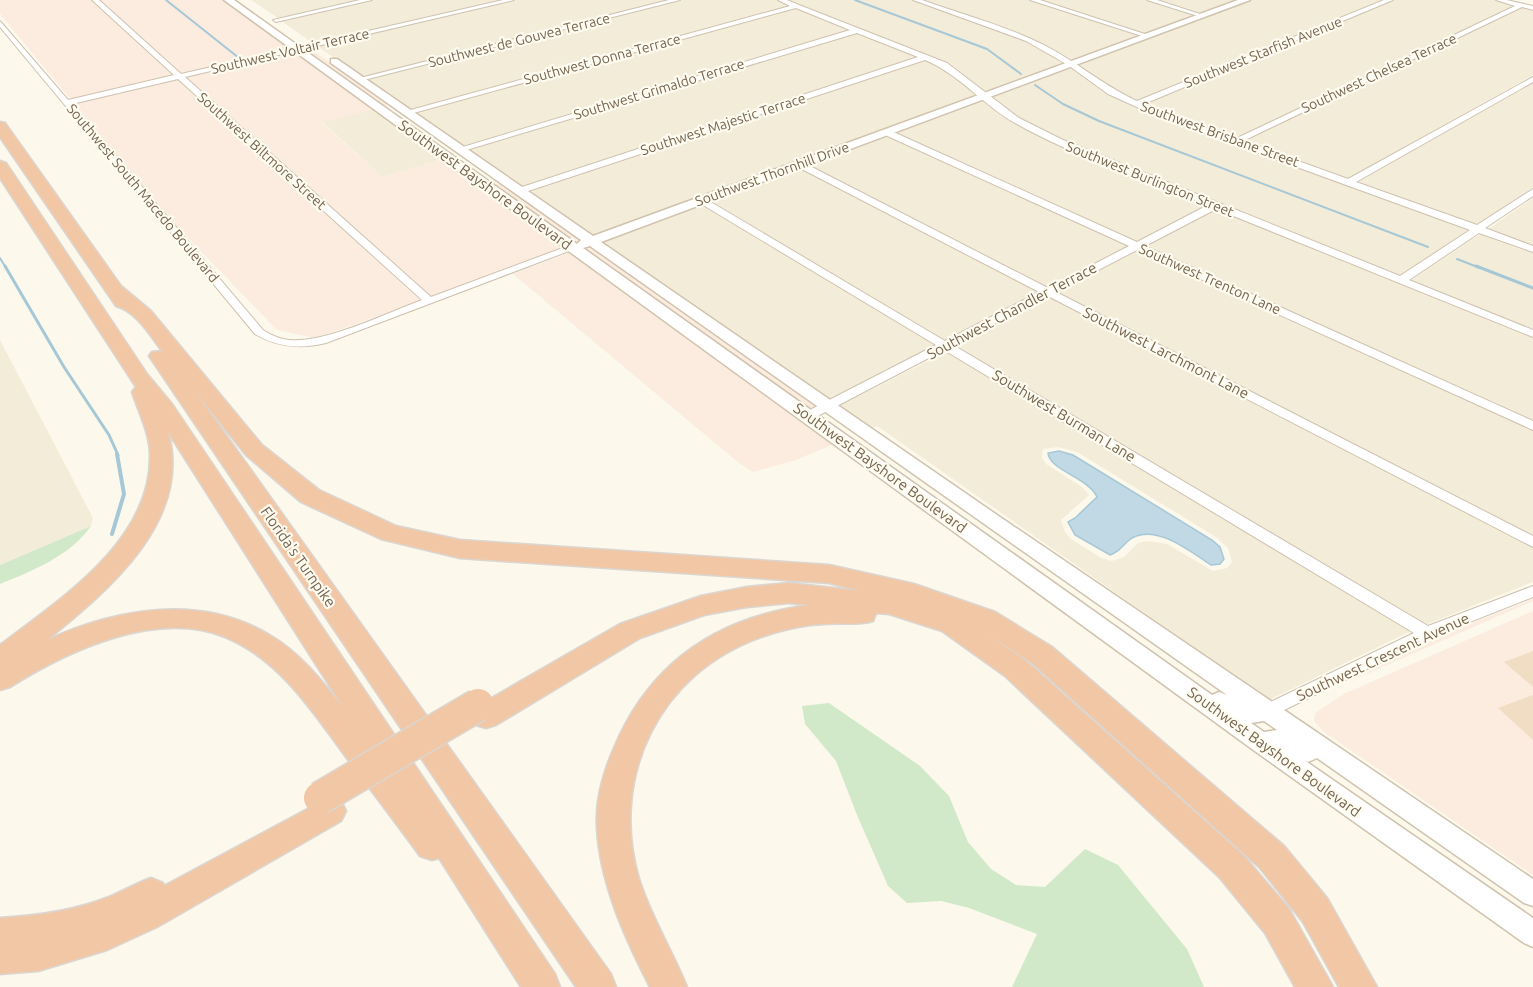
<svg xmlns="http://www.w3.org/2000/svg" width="1533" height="987" viewBox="0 0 1533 987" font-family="Ubuntu,sans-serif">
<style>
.residential{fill:#f3ecd9;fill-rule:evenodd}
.commercial{fill:#fbecdf}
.green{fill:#d1e9c9}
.water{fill:#c0d9e5;stroke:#a6c7d6;stroke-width:1.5}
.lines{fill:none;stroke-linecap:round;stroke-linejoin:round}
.stream-far2{stroke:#a6c7d6;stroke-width:2}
.stream-far1{stroke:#a6c7d6;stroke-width:3}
.stream{stroke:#a6c7d6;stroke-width:4}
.building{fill:#f0ddc4}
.street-casing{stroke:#cec2b0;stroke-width:2}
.secondary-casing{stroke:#d0c3ae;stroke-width:3}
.highway-casing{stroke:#dbd6d1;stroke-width:3}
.street{fill:#fff;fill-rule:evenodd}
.secondary{fill:#fff;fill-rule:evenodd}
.highway{fill:#f2c7a5;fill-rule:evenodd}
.highway-bridge-casing{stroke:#dbd6d1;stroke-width:35;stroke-linecap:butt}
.highway-bridge{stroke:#f2c7a5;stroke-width:32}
.labels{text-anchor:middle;stroke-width:4.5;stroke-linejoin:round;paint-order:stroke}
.far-street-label{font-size:14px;fill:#76634e;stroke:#fefbf1}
.street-label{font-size:15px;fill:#76634e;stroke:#fefbf1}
</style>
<rect width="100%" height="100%" fill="#fcf8eb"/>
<path class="residential" d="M251,0H364L278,18Z
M375,0H505L314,44L280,20Z
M517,0H672L362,77L317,46Z
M683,0H777L792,6L409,110L366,80Z
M786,0H912L1025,41L1066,63L984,94L932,57Z
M920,0H1029L1142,36L1071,61L1031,40Z
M1038,0H1146L1198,15L1146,34Z
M1154,0H1240L1202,14Z
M1251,0H1384L1137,102L1095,79L1076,64Z
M1395,0H1495L1516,5L1235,138L1143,105Z
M796,7L853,30L462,146L413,113Z
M1524,7L1533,9V75L1347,179L1243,141Z
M858,32L922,57L521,187L466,149Z
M927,59L941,66L978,96L593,237L526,191Z
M1071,66L1107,92L1471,229L1399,276L1062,141L1020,119L988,97Z
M1533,83V187L1476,226L1357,182Z
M983,99L1013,121L1208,205L1136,242L893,132Z
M374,109L399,128L444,159L383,177L322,122Z
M886,135L1129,246L1046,288L806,165Z
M799,167L1039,292L946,341L708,201Z
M1533,198V246L1487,230Z
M700,204L938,345L828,401L599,241Z
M1217,208L1533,337V422L1145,247Z
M1482,233L1533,251V331L1410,281Z
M1139,250L1533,430V537L1056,293Z
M1049,297L1533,547V582L1425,625L956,347Z
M0,340L93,518L91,526L0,565Z
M948,351L1413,630L1269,700L877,426L869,429L837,407ZM1058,447L1077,452L1216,537L1228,548L1232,562L1227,568L1213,571L1167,544L1149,541L1138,543L1124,557L1112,561L1101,558L1071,539L1065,532L1061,520L1089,495L1082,487L1046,464L1042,458L1043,449Z"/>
<path class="commercial" d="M0,0H91L174,76L71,100L0,14Z
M99,0H224L292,49L182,74Z
M309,48L391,104L382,107L302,50Z
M295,51L374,109L322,123L383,177L444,159L565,248L432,297L185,77Z
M177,79L421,301L315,338L277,330L164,213L73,102Z
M464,164L494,183L500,184L582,241L574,244Z
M588,245L817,406L808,411L580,249Z
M571,252L836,443L796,460L753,472L739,463L513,274Z
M1533,599V601L1346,683L1431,641L1433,642L1435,638Z
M1533,611V875L1324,732L1314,721L1315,713L1344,694Z"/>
<path class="green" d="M91,526C70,556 32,571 0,584V565Z
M829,703L920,766L949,796L968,842L991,869L1016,885L1045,887L1085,849L1118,865L1187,949L1204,987H1012L1037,934L969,908L941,901L907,903L888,886L857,815L836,761L805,724L802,706Z"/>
<path class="water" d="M1059,451L1073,455L1212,540L1220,547L1224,559L1220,564L1211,565C1191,552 1157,524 1132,538C1123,544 1120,552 1110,555L1075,535L1068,522L1075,518L1097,497C1089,478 1049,470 1048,453Z"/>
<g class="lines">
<path class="stream-far2" d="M166,0L239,58
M855,0L987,49L1021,74
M1035,85L1063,104L1099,121L1428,247
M0,258L6,268
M1457,259L1480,268"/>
<path class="stream-far1" d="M5,266L64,367L109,435L118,455
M1476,266L1533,288"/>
<path class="stream" d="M112,534L124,494L117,454"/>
</g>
<path class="building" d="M1533,651V687L1504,662Z
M1533,695V740L1498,708Z"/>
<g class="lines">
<g class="street-casing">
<path id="street" d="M92,0H99L181,74L503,0H514L185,77L431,297L568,246H576L577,248L326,343C301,349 278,348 255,334L0,27V21L68,100L174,75ZM178,79L422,300C387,313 323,344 289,340C279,339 271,335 263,330L72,104Z
M360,0H372L276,22L273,20Z
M669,0H680L360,81L356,79Z
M778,0H787L799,5L947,63L1019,118L1063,140L1400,276L1470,230L1159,117L1108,94L1068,65L1026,41L913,0H922C958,13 996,23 1031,39C1069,55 1100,84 1137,101L1384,0H1393L1144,104L1235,139L1515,6L1496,0H1507L1533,6V10L1522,7L1243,141L1348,179L1533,77V82L1356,182L1477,225L1533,189V196L1485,228L1533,246V252L1479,233L1409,280L1533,330V337L1216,209L1145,246L1533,421V430L1137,250L1056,292L1533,536V547L1048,296L953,345L1428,626L1533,586V597L1432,637L1268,718L1262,716L1260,711L1262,706L1414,633L944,350L812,419H804L802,416L804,413L936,345L698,202V198H704L945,341L1039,292L796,166V162H802L1048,288L1129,246L883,134V130H889L1137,242L1208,205C1144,179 1075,157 1015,123C983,105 959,74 925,60L519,194L514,191L516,189L918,57L857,33L463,151L456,149L850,30L796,8L410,114L403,112L790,6Z
M1030,0H1040L1151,36L1145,37Z
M1147,0H1157L1206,16L1201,17Z"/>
</g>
<g class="secondary-casing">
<path id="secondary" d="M224,0H234L577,244L581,240L331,63V59H337L593,236L1238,0H1250L601,242L1000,517L1533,879V906L1524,903L1317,758L1308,762L1304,760L1533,918V947L1524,943L1252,749ZM590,246L1227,695L1219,692L1212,695L583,248ZM1264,721L1277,730L1264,732L1251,723Z"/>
</g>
<g class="highway-casing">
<path id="highway" d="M0,122L5,123L121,286L151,311L262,445L319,490L396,526L460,540L829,565L914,584L995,612L1052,647L1284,846L1327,898L1377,987H1339L1303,922L1260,868L1032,663L981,630L1025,660L1244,856L1289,909L1333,987H1295L1265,933L1220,878L1005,676L942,631L889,614L876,613L873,621C856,626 840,622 823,624C802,625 781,630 761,637C659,673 609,777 639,879C651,917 672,950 687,987H650C625,938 600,884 597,828C595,800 603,773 614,748C650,662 718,617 810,605L789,603L747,607L704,615L640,638L496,725L486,728L476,725L471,716L476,707L620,624L701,596L747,587L789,583L860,591L829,583L460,558L381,539L301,502L246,455L193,389L611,974L616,987H576L149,356L152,352L162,351C150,335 136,311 116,306L0,137Z
M0,161L6,163L147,374L172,404L555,974L560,987H521L439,858L432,860L420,856C396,823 371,790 346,757C313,712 279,659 225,637C156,609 67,651 10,687L0,690V645C59,600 150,542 150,458C151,436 139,413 132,392L136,387L0,178ZM168,432L343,707C322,681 300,653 271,636C202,593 117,608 47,640C108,591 193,520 168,432Z
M330,797L341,801L346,811L341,821L157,927L107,950L38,971L0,974V918C37,916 74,911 109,897C123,891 137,883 151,878L163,883L164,886Z"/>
</g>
<use href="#street" class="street"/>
<use href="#secondary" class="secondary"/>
<use href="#highway" class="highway"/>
<g class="highway-bridge-casing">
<path id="highway-bridge" d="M320,798L478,705"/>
</g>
<use href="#highway-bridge" class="highway-bridge"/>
</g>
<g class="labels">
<g class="far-street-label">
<text transform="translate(519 40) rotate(-14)" y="5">Southwest de Gouvea Terrace</text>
<text transform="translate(290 51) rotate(-13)" y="5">Southwest Voltair Terrace</text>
<text transform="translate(1263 52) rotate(-22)" y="5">Southwest Starfish Avenue</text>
<text transform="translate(602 59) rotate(-15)" y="5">Southwest Donna Terrace</text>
<text transform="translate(1379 73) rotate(-25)" y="5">Southwest Chelsea Terrace</text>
<text transform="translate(659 89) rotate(-17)" y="5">Southwest Grimaldo Terrace</text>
<text transform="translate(723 124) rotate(-18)" y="5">Southwest Majestic Terrace</text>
<text transform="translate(1220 134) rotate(20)" y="5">Southwest Brisbane Street</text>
<text transform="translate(262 151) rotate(42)" y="5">Southwest Biltmore Street</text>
<text transform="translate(772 174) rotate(-20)" y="5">Southwest Thornhill Drive</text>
<text transform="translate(1150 179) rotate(22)" y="5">Southwest Burlington Street</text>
<text transform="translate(143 193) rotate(50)" y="5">Southwest South Macedo Boulevard</text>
<text transform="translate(1210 279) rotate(24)" y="5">Southwest Trenton Lane</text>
</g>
<g class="street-label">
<text transform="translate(485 185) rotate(36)" y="5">Southwest Bayshore Boulevard</text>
<text transform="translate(1012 311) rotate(-28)" y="5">Southwest Chandler Terrace</text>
<text transform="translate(1166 353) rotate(27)" y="5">Southwest Larchmont Lane</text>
<text transform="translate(1064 416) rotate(31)" y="5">Southwest Burman Lane</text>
<text transform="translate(880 468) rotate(36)" y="5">Southwest Bayshore Boulevard</text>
<text transform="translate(298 557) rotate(55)" y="5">Florida's Turnpike</text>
<text transform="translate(1383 657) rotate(-25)" y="5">Southwest Crescent Avenue</text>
<text transform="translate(1274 752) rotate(36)" y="5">Southwest Bayshore Boulevard</text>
</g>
</g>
</svg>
